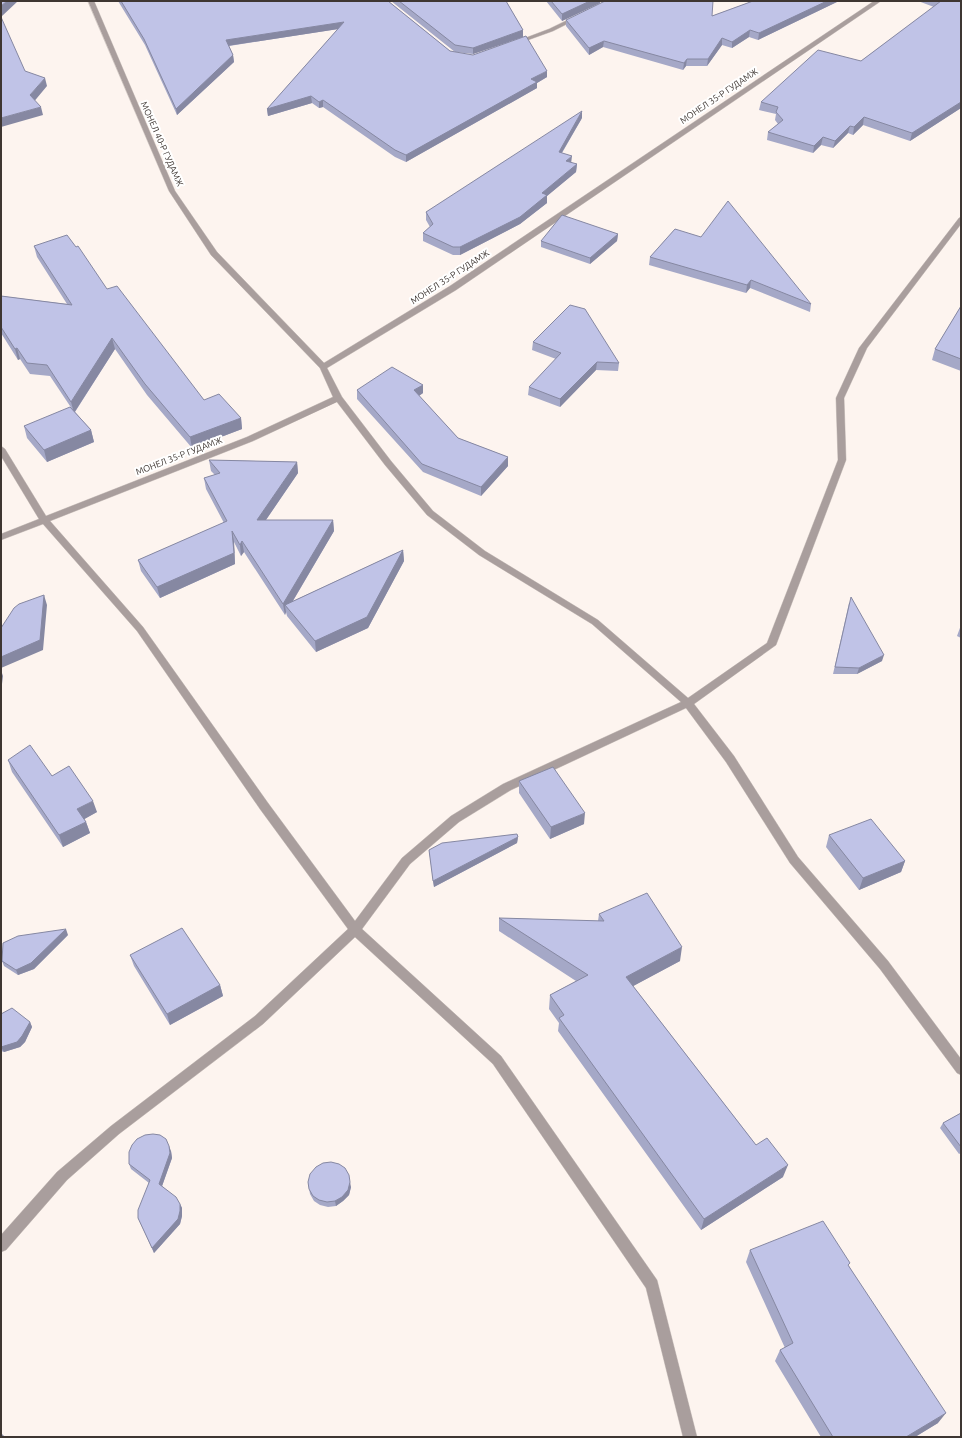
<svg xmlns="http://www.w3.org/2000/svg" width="962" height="1438" viewBox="0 0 962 1438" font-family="Ubuntu,sans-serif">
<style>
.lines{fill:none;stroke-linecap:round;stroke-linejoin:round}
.street-casing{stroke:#d7cec9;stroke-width:1}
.street{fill:#a99e9d;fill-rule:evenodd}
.wall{fill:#a5a8c7}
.shaded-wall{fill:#8688a2}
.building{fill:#c0c3e7;stroke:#8688a2}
.labels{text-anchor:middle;stroke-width:4;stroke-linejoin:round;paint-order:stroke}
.far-street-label{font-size:9px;fill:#3e3632;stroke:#fff}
</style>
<rect width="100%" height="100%" fill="#fdf4ef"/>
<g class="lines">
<g class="street-casing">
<path id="street" d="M88,1H94L175,191L217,252L324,363L450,286L874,1H881L456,290L327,368L342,397L391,461L433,511L485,551L598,620L688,698L767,643L838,460L836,398L859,348L959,218L961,217V224L867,348L844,398L846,460L776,645L694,704L734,756L798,857L888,961L961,1059V1075L957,1073L880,969L790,863L726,762L686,708L511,790L459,822L410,864L362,929L501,1056L657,1280L697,1437H683L646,1288L493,1064L355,937L263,1024L119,1134L67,1180L6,1250L1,1252V1235L57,1172L111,1126L255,1016L348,929L260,809L137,631L43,524L1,540V534L39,519L1,456V446L5,449L46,516L247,437L333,397L320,368L211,255L169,191ZM337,402L385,465L427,515L479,555L592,624L681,702L503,784L451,816L402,858L355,921L268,803L143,627L50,521L253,441Z
M576,16L581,17L553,31L517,44L512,43L549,29Z"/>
</g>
<use href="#street" class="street"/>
</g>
<path class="wall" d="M118,1H388L450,51L547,77L537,83V88L406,162L395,157L323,107L319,108L312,103L268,116L267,109L338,29L229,46L233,55L234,62L177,115L145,45Z
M391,1H506L523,30V37L473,54L455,52Z
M546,1H600V3L562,21Z
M753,1H839L758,40L749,37L732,48L722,45L707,66H686L683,70L603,47L589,55L566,26V20L712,16Z
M918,1H961V108L910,141L863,125L853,135L848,133L833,148L821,145L813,153L767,140L768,132L778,124L775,120L776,114L759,110L761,102L861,61L934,7Z
M582,118L562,153L571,163L577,164L576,172L547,196V203L520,224L460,255H453L423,241V233L430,227L426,220V212Z
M675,229L811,304L810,312L750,288L746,293L649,265L650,257Z
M618,234L617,241L590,264L541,247V241Z
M34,246L107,289L204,400L241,418L242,429L192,448L147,395L115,349L75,412L91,430L94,442L47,462L27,438L24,426L72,409L50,376L30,374L20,359L18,360L1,333V296L67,304L37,257Z
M961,306V371L932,360L935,349Z
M533,342L619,363L618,371L596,370L560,407L528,395L529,387L556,359L532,350Z
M423,385V393L419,396L458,438L508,457V466L481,496L423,472L357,399V390Z
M209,460L297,462L298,473L266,520H333L334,531L293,601L403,550L404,561L368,628L316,652L287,616L286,612L285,615L244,552L241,556L234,542L235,564L160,598L141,571L138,560L224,523L206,489L204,478L215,475L211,471Z
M849,603L882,661L857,674H833Z
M961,625V638L957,636Z
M8,760L52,776L97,812L84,819L86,822L90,833L63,847L12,772Z
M519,781L584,824L550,839L519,793Z
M829,835L905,861L901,872L859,890L826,847Z
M518,837L517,843L434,887L429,850Z
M599,914L680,961L633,986L756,1145L783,1177L701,1230L558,1031L559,1023L549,1009L550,995L576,981L499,931V918L598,921Z
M68,935L34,969L18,975L4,966L2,961Z
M130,955L220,985L223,996L170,1025L134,966Z
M1,1014L30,1022L32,1027L25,1042L20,1047L4,1052L1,1051Z
M961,1113V1153L959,1154L940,1128L943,1123Z
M171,1151L172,1158L162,1186L180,1204L182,1208V1216L180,1224L154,1253L138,1218L149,1183L131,1169L129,1164Z
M308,1182L351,1187L349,1195L343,1201L336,1206L328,1207L320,1205L314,1201L310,1194Z
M750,1250L849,1266L938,1423L915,1437H821L775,1361L780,1350L785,1348L746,1262Z"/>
<path class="shaded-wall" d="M7,1H18L1,17V6Z
M590,1H600V3L562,21V14Z
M827,1H839L758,40L759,33Z
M344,22L345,28L227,46L226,40Z
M523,30V37L473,54V48Z
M750,30L749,37L732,48V42Z
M722,38V45L707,66L708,59Z
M604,41L603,47L589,55V48Z
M233,55L234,62L177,115L176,109Z
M687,59L686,66L683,70L684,63Z
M547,71V77L537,83V88L406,162V155L531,79Z
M45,78L47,86L32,104L30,95Z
M311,96L312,103L268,116L267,109Z
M323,100V107L319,108V102Z
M961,102V108L910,141L912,133Z
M41,107L43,115L1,127V118Z
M582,111V118L558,159L559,152Z
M864,117L863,125L853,135L854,127Z
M850,126L848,133L833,148L835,141Z
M823,137L821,145L813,153L814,146Z
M572,156L571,164L566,161Z
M577,164L576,172L547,196V203L520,224L460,255V247L542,193Z
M618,234L617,241L590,264V258Z
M751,280L750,288L746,293L747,285Z
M112,338L115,349L74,413L71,402Z
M17,348L20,359L18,360L15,349Z
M597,362L596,370L560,407V399Z
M423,385V393L414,399V390Z
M241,418L242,429L192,448L190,437Z
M91,430L94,442L47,462L44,450Z
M508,457V466L481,496V487Z
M297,462L298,473L259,530L257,520Z
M333,520L334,531L288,609L285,605L286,612L285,615L283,604Z
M232,531L234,542L235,564L160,598L157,587Z
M242,541L244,552L241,556L240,545Z
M403,550L404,561L368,628L316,652L315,641Z
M44,595L47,605L43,650L1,668V657Z
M884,655L882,661L857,674L859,668Z
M1,670L3,676L1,692Z
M93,801L97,812L81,821L77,809Z
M585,813L584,824L550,839L551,827Z
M86,822L90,833L63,847L59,835Z
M518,837L517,843L434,887L433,881Z
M905,861L901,872L859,890L863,878Z
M66,929L68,935L34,969L18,975L16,970Z
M682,947L680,961L624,991L626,977Z
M220,985L223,996L170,1025L167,1014Z
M30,1022L32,1027L25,1042L20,1047L4,1052L1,1047Z
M169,1146L171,1151L172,1158L161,1189L159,1184Z
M788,1165L783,1177L701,1230L704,1219Z
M350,1182L351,1187L349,1195L343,1201L336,1206L335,1201Z
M180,1204L182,1208V1216L180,1224L154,1253L152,1248Z
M946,1413L938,1423L915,1437H906Z
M1,1433L5,1437H1Z"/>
<path class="building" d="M1,1H7L1,6Z
M121,1H388L450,51L473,55L526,36L547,71L531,79L537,82L406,155L395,150L323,100L319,102L311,96L267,109L344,22L226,40L233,55L176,109L144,39Z
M399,1H506L523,30L473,48L455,45Z
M551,1H590L562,14Z
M605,1H713L712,16L753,1H827L759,33L750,30L732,42L722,38L708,59H687L684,63L604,41L589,48L566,20Z
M940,1H961V102L912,133L864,117L854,127L850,126L835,141L823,137L814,146L768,132L783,120L776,112L778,107L761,102L818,50L861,61L941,1Z
M1,17L25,71L45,78L30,95L41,107L1,118Z
M582,111L559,152L572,156L566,161L577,164L542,193L547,195L520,217L460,247H453L423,233L433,224L426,212Z
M728,201L811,304L751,280L747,285L650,257L675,229L701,237Z
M562,215L618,234L590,258L541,241Z
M67,235L76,247L78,246L107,289L117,286L204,400L219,394L241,418L190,437L145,384L112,338L71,402L47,365L27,363L17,348L15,349L1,327V296L72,305L34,246Z
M570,305L585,309L619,363L597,362L560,399L529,387L561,353L533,342Z
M961,306V359L935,349Z
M392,367L423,385L414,390L458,438L508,457L481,487L422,464L357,390Z
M70,407L91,430L44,450L24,426Z
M209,460L297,462L257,520H333L283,604L242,541L240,545L232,531L234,553L157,587L138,560L227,521L204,478L220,473Z
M403,550L367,617L315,641L285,605Z
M44,595L40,640L1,657V628L14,608L19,604Z
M851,597L884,655L859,668L835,667Z
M30,745L52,776L69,766L93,801L77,809L86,822L59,835L8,760Z
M553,767L585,813L551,827L519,781Z
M871,819L905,861L863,878L829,835Z
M517,834L518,837L433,881L429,850L442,843Z
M647,893L682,947L626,977L756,1145L767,1138L788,1165L704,1219L559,1018L564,1015L550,995L588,975L499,918L604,921L599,914Z
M182,928L220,985L167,1014L130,955Z
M66,929L31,963L16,970L2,961L3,943L18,936Z
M12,1008L30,1022L22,1036L17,1042L1,1047V1014Z
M961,1113V1147L943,1123Z
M153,1134L160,1135L166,1139L169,1146L170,1153L159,1184L176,1197L180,1204V1211L178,1219L152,1248L138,1218V1210L150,1180L129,1164V1152L132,1145L137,1139L145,1135Z
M331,1162L339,1164L345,1168L349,1175L350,1182L348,1190L342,1197L335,1201L327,1202L319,1200L313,1196L309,1189L308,1182L310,1174L316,1167L323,1163Z
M823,1221L850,1263L848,1265L946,1413L906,1437H833L780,1350L793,1343L750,1250Z"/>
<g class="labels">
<g class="far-street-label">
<text transform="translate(719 96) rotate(-34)" y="3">МОНЕЛ 35-Р ГУДАМЖ</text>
<text transform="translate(162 144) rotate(66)" y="3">МОНЕЛ 40-Р ГУДАМЖ</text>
<text transform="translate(450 277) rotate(-33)" y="3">МОНЕЛ 35-Р ГУДАМЖ</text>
<text transform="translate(179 456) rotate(-21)" y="3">МОНЕЛ 35-Р ГУДАМЖ</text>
</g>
</g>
<rect width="962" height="1438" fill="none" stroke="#3e3632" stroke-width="4"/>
</svg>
